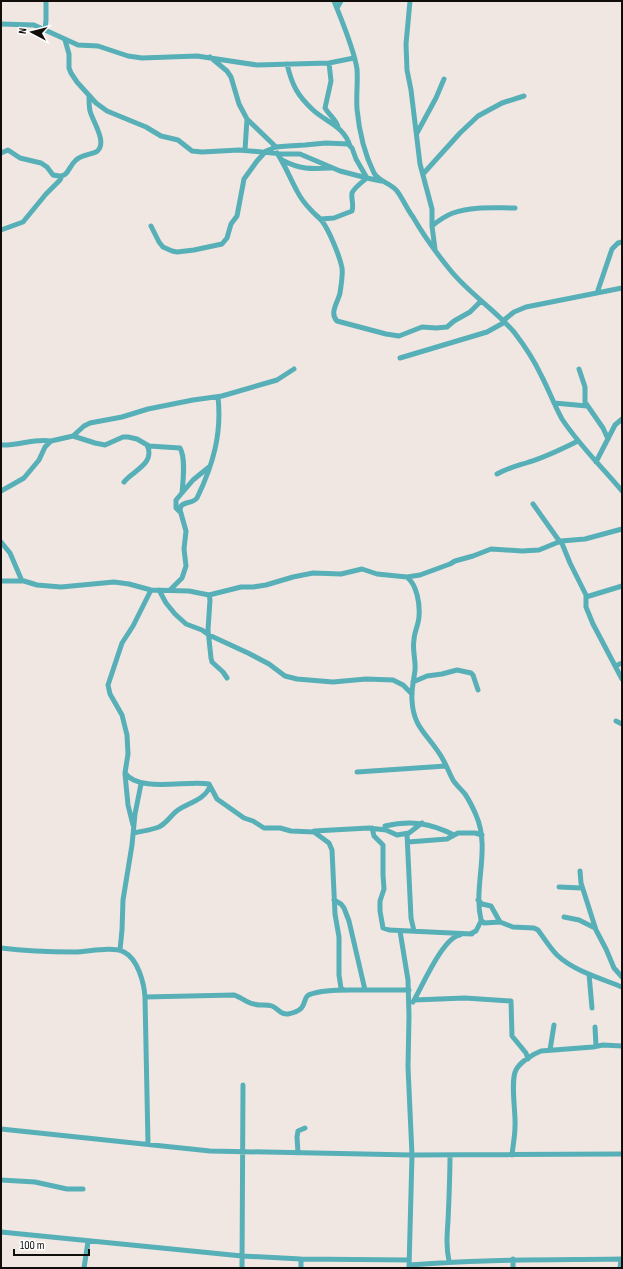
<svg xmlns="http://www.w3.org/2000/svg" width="623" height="1269" viewBox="0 0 623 1269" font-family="'Sofia Sans Condensed',sans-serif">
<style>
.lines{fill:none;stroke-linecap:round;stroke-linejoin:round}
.minor{stroke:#57b0b7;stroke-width:5}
</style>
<rect width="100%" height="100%" fill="#f1e7e2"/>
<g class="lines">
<path class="minor" d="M334,1C342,21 354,49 357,69C358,82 356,96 357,109C359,130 364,153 374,173C379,182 391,183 397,191C403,199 407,209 413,217C424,236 437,254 451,271C470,294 495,310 514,332C524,345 534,360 541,375C549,390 554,405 562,419C579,445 602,467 622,491
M410,1L406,44L407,70L411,90L420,164L432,209V226L435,249
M337,8L341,1
M1,24L34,25L78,45L98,46L128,56L142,58L197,56L257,65L329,63L354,58
M45,30L46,20V1
M65,40L69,54V68L71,73L77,82L96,103L107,111L146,127L161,136L178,140L192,151L202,152L239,150L283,154H300L340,171L367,178
M210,57L227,71L231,77L239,104L247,119L245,150
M329,63L331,81L325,108C329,115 336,119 338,127
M287,64C292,85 297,95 313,110C326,122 344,126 350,146
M247,119L276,147
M417,133L436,98L444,79
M1,153L8,150L20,158L41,163L47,167L53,175C70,179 66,169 76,160C82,155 89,155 96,152C109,144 92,120 90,111C89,106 89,101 89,96
M277,153C285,165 290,178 297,191C300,197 306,205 311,210C314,214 319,217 322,221C329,230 340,257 342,268C343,276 341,285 340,293C338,302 329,313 337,321L386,334L399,336L422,327L436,328L447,327L454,321L470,312L481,301
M282,160C301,170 312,169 332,168
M423,174L460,133L478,116L502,103L524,96
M321,219L334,218L352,211C354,205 351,199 352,193C354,188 362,182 367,178
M151,226L159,242L163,247L172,251L177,252L194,250L222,244L227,238L231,224L237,216L244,179L257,161L266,151L276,147L288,146L305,145L326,143L348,144L352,148L356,159L367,178L381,181
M432,226C438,221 445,216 453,213C472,206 495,208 515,208
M1,230L23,222L46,194L60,180L62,176
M597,293L612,249L618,243L622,242
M504,320L514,312L526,307L622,288
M400,358L487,332L505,322
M579,369L585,387V402L603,428L608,439
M554,403L587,406
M73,436L95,443L105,445L123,437H128L137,439L149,446L180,448C186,458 183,481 182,493
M1,445C18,446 34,438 51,441
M596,462L615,425L622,419
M497,474C510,467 517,466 529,462C546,457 562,449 578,441
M124,482C132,471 156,464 147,445
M1,491L24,478L39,460L45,447L51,441L73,436L84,426L90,423L122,417L148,409L193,400L222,396L277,380L294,369
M533,504L560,542
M181,513L176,508V500L193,480L209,467
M561,541L570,563L586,595V607L593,624L622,679
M1,542L10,553L22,581
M407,577L420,575L450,564L455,561L473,556L491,549L522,551L539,550L561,541L585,539L622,529
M1,581H24L37,585L61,587L114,582L129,584L151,590L189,591L209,595L241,587H253L266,585L293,577L313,573L341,574L362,569L377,574L407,577C417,585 420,604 419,616C419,624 414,632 414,640C412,650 416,660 415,670C414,680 411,690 412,700C413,726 426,733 439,753C445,761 448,771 453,780C456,785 461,789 465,794C469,800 473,808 476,815C491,849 473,885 481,920L484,923L500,922L513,927L534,928L538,930C544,938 550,948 557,955C574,971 600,978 622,987
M151,590L133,626L122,643L108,685L110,694L122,715L127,735L128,754L125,773C139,793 187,780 209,784L217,799L244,818L253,821L264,828H280L291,831L314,832L329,843L332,850L335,914L339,937V975L341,988L344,990
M159,590L166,603L175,614L186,624L202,630L209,635L248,653L269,664L285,676L297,679L333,682L366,679L393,680L403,685L412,694
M170,590L182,578L186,566L184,549L186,531L180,510L181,506C185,501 192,504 197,498C213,465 222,434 218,397
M209,595L210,600L208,630L211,658L212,662L223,672L227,678
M586,597L622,586
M615,666L622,663
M413,682L427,676L442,674L457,670L471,673L473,675L478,690
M616,721L622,724
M357,772L446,766
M125,774L128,805L133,825
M385,826C411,820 430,823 454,835
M372,828L374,836L383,845V875L384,889L380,901V911L383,928L389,930L472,934
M314,831L369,828L386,830L397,835L409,833L422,823
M134,833C142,831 151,830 159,827C167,823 171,815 178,810C188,803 205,800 210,786
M407,834L411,918L414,931
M408,842L447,839L458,833H475L482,835
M580,871L581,883L596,930L606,949L614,968L622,977
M559,887L582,888
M334,900L341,904L344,908L349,921L365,990
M478,900L482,904L491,906L500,922
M564,917L579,920L595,928
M400,931L408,980L409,1016L408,1067L412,1155L409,1268
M470,934L476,931L481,921
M1,948C25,951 50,952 75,952C88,952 112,946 124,952C138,959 144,983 145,997L148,1144
M120,950L122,930L123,900L132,845L135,814L141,784
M589,974L592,1008
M145,997L234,995C241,997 247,1003 254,1004C259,1006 266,1004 272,1006C278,1008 280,1015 288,1014C311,1010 300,997 311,994C323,990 337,990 350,990C370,990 389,990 409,990
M414,1000L465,998L511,1001L512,1036L526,1053L528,1059
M413,1002C422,987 443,937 460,935
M595,1027L596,1046
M550,1050L554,1025
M1,1129L210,1151L412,1155L622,1154
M298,1153L297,1137L298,1131L305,1128
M512,1155C513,1145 515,1136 515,1126C516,1113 510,1081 516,1070C520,1062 533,1054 541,1051L593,1047L603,1045L622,1046
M1,1180L35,1182L67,1189H83
M1,1232L242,1256L301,1259L409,1260
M301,1259V1268
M513,1259V1268
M449,1261C446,1247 447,1235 448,1221C449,1199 450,1177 450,1155
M409,1265C480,1259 551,1260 622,1259
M84,1268L88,1242
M242,1268L243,1085
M620,1268L621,1259"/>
</g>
<rect width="623" height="1269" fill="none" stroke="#100d0b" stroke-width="4"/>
<g transform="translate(32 32) rotate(277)" stroke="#ffffff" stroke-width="3" paint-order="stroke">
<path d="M0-3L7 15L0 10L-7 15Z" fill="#100d0b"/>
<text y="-6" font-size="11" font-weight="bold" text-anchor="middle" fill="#100d0b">N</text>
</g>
<path d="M14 1249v6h75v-6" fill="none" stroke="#100d0b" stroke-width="2"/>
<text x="20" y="1249" font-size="12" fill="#100d0b" stroke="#ffffff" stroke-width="3" paint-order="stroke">100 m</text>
</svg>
